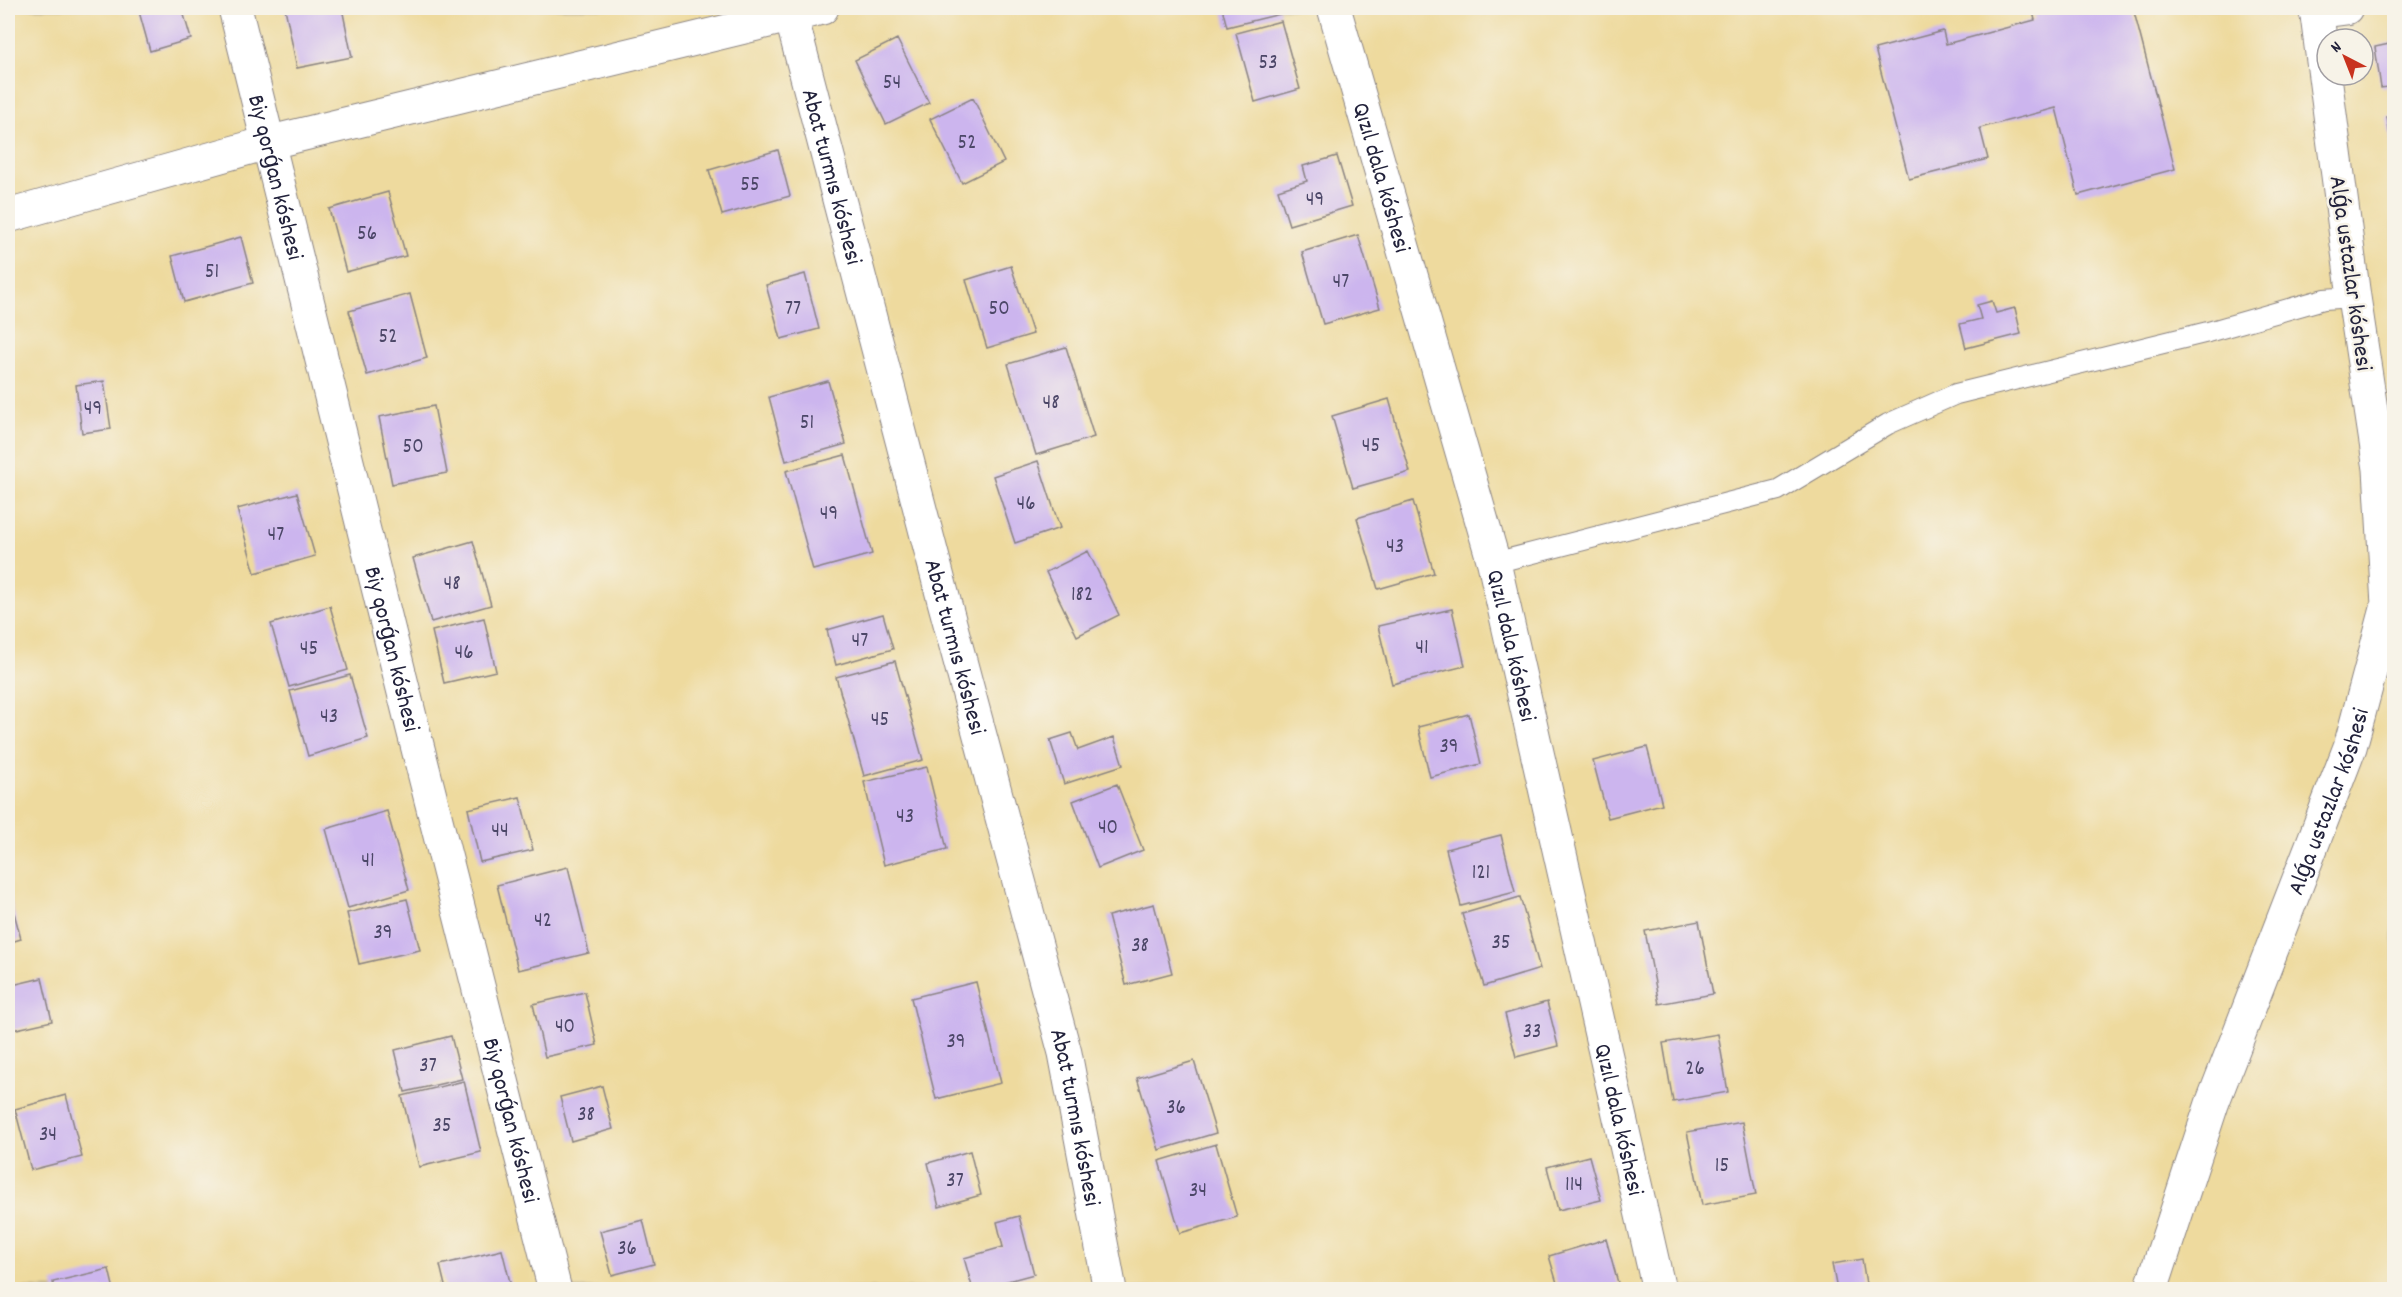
<svg xmlns="http://www.w3.org/2000/svg" width="2402" height="1297" viewBox="0 0 2402 1297" font-family="Dekko,sans-serif">
<style>
.sand{fill:#eeda9e;stroke:#887e6c;stroke-width:1.5;fill-rule:evenodd}
.building{fill:#ccb5ee}
.lines{fill:none;stroke-linecap:round;stroke-linejoin:round}
.service-casing{stroke:#8a8382;stroke-width:22}
.minor-casing{stroke:#8a8382;stroke-width:35}
.service{stroke:#fff;stroke-width:20}
.minor{stroke:#fff;stroke-width:33}
.labels{text-anchor:middle;stroke-width:5;stroke-linejoin:round;paint-order:stroke}
.number-label{font-size:21px;fill:#4c4768}
.street-label{font-size:24px;fill:#22223b;stroke:#f7f3e8}
</style>
<rect width="100%" height="100%" fill="#f7f3e8"/>
<filter id="ink" filterUnits="userSpaceOnUse"><feTurbulence type="fractalNoise" baseFrequency=".0167" numOctaves="2"/><feDisplacementMap in="SourceGraphic" scale="12" xChannelSelector="R" yChannelSelector="G"/><feConvolveMatrix kernelMatrix="1 2 1 2 8 2 1 2 1" color-interpolation-filters="sRGB"/></filter>
<filter id="wash" filterUnits="userSpaceOnUse"><feTurbulence type="fractalNoise" baseFrequency=".008" numOctaves="4" result="noise"/><feDisplacementMap in="SourceGraphic" scale="24" xChannelSelector="R" yChannelSelector="G"/><feGaussianBlur stdDeviation="1.35" result="paint"/><feColorMatrix in="noise" values="0 0 0 0 0 0 0 0 0 0 0 0 0 0 0 0 0 1.4 0 .05"/><feComposite in="paint" operator="in"/></filter>
<g filter="url(#wash)">
<rect width="100%" height="100%" fill="#f1e4c8"/>
<path class="sand" d="M8,8H2394V1289H8ZM2327,39H2363V75H2327Z"/>
<g id="blocks">
<path class="building" d="M138,8H182L191,39L150,51Z
M285,8H342L352,57L297,68Z
M1222,8H1279L1280,14L1227,27Z
M2032,8H2133L2175,169L2078,195L2056,108L1980,128L1988,159L1909,179L1875,49L1943,31L1946,44L2035,20Z
M1281,21L1300,89L1255,102L1236,33Z
M897,39L929,103L886,124L855,60Z
M2394,43V86L2381,88L2375,47Z
M973,98L1004,162L962,183L930,119Z
M2394,116V155H2393L2387,117Z
M778,150L790,196L722,215L709,170Z
M1337,156L1352,206L1289,225L1278,190L1307,181L1303,166Z
M388,192L406,256L346,272L329,209Z
M1358,235L1380,308L1323,324L1302,252Z
M241,237L253,283L184,302L172,256Z
M1011,266L1033,334L987,348L966,280Z
M805,274L819,329L781,339L766,285Z
M410,294L427,358L367,375L349,311Z
M1992,301L1996,313L2015,308L2021,334L1966,348L1960,324L1981,319L1977,305Z
M1066,347L1094,437L1036,455L1008,364Z
M104,381L111,429L82,433L76,385Z
M828,381L846,444L786,461L769,397Z
M1389,399L1410,472L1353,488L1332,416Z
M434,406L447,473L392,484L379,417Z
M845,455L872,554L813,570L786,471Z
M1038,461L1060,528L1015,543L993,476Z
M297,493L315,556L255,573L237,509Z
M1413,501L1434,573L1378,589L1357,518Z
M473,541L491,605L431,622L413,558Z
M1088,551L1119,615L1077,636L1046,572Z
M330,606L348,670L289,687L271,624Z
M1452,609L1465,666L1392,684L1378,626Z
M883,614L893,649L836,665L827,630Z
M484,618L496,671L444,683L432,631Z
M895,661L923,760L864,776L836,677Z
M350,675L368,738L308,756L290,691Z
M1469,714L1481,764L1430,777L1418,727Z
M1072,733L1078,750L1114,737L1123,765L1064,784L1050,740Z
M1647,747L1662,804L1608,818L1593,761Z
M927,767L947,849L884,865L864,782Z
M1117,784L1143,850L1098,868L1073,801Z
M520,797L533,850L480,862L468,809Z
M387,811L409,890L348,908L326,829Z
M1501,835L1515,892L1461,906L1446,849Z
M568,867L589,953L518,970L497,885Z
M8,890L21,939L8,943Z
M1520,897L1540,969L1484,986L1462,914Z
M407,899L420,950L359,964L347,913Z
M1154,904L1172,973L1126,985L1108,916Z
M1699,921L1713,994L1659,1004L1645,931Z
M42,978L52,1021L8,1031V986Z
M976,982L1001,1083L936,1099L911,998Z
M585,992L597,1045L545,1057L533,1004Z
M1547,1002L1558,1046L1516,1057L1505,1014Z
M1718,1034L1728,1092L1673,1102L1663,1043Z
M451,1036L462,1079L405,1092L395,1050Z
M1194,1061L1216,1133L1159,1150L1137,1078Z
M464,1081L481,1152L419,1167L402,1096Z
M602,1086L613,1129L571,1141L560,1097Z
M66,1095L82,1157L31,1170L15,1109Z
M1742,1122L1756,1195L1702,1205L1687,1132Z
M1216,1144L1237,1217L1180,1233L1159,1161Z
M970,1151L981,1195L939,1207L928,1163Z
M1589,1156L1601,1200L1558,1210L1547,1167Z
M1019,1216L1034,1274L1004,1282L1006,1290H973L964,1258L1003,1247L997,1222Z
M643,1220L654,1264L612,1275L600,1231Z
M1606,1239L1620,1290H1559L1549,1256Z
M502,1250L512,1290H446L440,1265Z
M1862,1259L1867,1290H1837L1832,1264Z
M109,1269L114,1290H54L53,1282Z"/>
</g>
</g>
<g filter="url(#ink)">
<use href="#blocks" fill-opacity="0" stroke="#8a8382" stroke-width="1.5"/>
<g class="lines">
<g class="service-casing">
<path id="service" d="M1494,563L1778,490L1888,424L1956,394L2208,332L2324,299L2354,297"/>
</g>
<g class="minor-casing">
<g id="minor">
<path id="s1" d="M235,8L413,729L555,1290"/>
<path id="s2" d="M789,8L944,601L1065,1053L1110,1290"/>
<path id="s3" d="M1334,8L1494,563L1659,1290"/>
<path d="M2316,12L2346,8"/>
<path d="M8,216L267,143L822,8"/>
<path id="s4" d="M2151,1290L2212,1104L2350,747L2388,605L2380,469L2354,297L2316,8"/>
</g>
</g>
<use href="#service" class="service"/>
<use href="#minor" class="minor"/>
</g>
</g>
<g class="labels">
<g class="number-label">
<text x="1268" y="68">53</text>
<text x="892" y="88">54</text>
<text x="967" y="148">52</text>
<text x="750" y="190">55</text>
<text x="1315" y="205">49</text>
<text x="367" y="239">56</text>
<text x="212" y="277">51</text>
<text x="1341" y="287">47</text>
<text x="793" y="314">77</text>
<text x="999" y="314">50</text>
<text x="388" y="342">52</text>
<text x="1051" y="408">48</text>
<text x="93" y="414">49</text>
<text x="807" y="428">51</text>
<text x="1371" y="451">45</text>
<text x="413" y="452">50</text>
<text x="1026" y="509">46</text>
<text x="829" y="519">49</text>
<text x="276" y="540">47</text>
<text x="1395" y="552">43</text>
<text x="452" y="589">48</text>
<text x="1082" y="600">182</text>
<text x="860" y="646">47</text>
<text x="1422" y="653">41</text>
<text x="309" y="654">45</text>
<text x="464" y="658">46</text>
<text x="329" y="722">43</text>
<text x="880" y="725">45</text>
<text x="1449" y="752">39</text>
<text x="905" y="822">43</text>
<text x="1108" y="833">40</text>
<text x="500" y="836">44</text>
<text x="368" y="866">41</text>
<text x="1481" y="878">121</text>
<text x="543" y="926">42</text>
<text x="383" y="938">39</text>
<text x="1501" y="948">35</text>
<text x="1140" y="951">38</text>
<text x="565" y="1032">40</text>
<text x="1532" y="1037">33</text>
<text x="956" y="1047">39</text>
<text x="428" y="1071">37</text>
<text x="1695" y="1074">26</text>
<text x="1176" y="1113">36</text>
<text x="586" y="1120">38</text>
<text x="442" y="1131">35</text>
<text x="48" y="1140">34</text>
<text x="1722" y="1171">15</text>
<text x="955" y="1186">37</text>
<text x="1574" y="1190">114</text>
<text x="1198" y="1196">34</text>
<text x="627" y="1254">36</text>
</g>
<g class="street-label">
<text dy="8" stroke="none"><textPath href="#s3" startOffset="176">Qızıl dala kóshesi</textPath></text>
<text dy="8" stroke="none"><textPath href="#s1" startOffset="174">Biy qorǵan kóshesi</textPath></text>
<text dy="8" stroke="none"><textPath href="#s2" startOffset="174">Abat turmıs kóshesi</textPath></text>
<text transform="translate(2352 273) rotate(82)" y="8">Alǵa ustazlar kóshesi</text>
<text dy="8" stroke="none"><textPath href="#s3" startOffset="662">Qızıl dala kóshesi</textPath></text>
<text dy="8" stroke="none"><textPath href="#s2" startOffset="660">Abat turmıs kóshesi</textPath></text>
<text dy="8" stroke="none"><textPath href="#s1" startOffset="660">Biy qorǵan kóshesi</textPath></text>
<text dy="8" stroke="none"><textPath href="#s4" startOffset="520">Alǵa ustazlar kóshesi</textPath></text>
<text dy="8" stroke="none"><textPath href="#s2" startOffset="1146">Abat turmıs kóshesi</textPath></text>
<text dy="8" stroke="none"><textPath href="#s3" startOffset="1148">Qızıl dala kóshesi</textPath></text>
<text dy="8" stroke="none"><textPath href="#s1" startOffset="1146">Biy qorǵan kóshesi</textPath></text>
</g>
</g>
<rect width="2402" height="1297" fill="none" stroke="#f7f3e8" stroke-width="30"/>
<g transform="translate(2345 57) rotate(318)"><circle r="28" fill="#f7f3e8" stroke="#a29fa3" stroke-width="1.5"/>
<path d="M0-4.5L10 22L0 15L-10 22Z" fill="#c8321e"/>
<text y="-9" font-size="16" font-weight="bold" text-anchor="middle" fill="#22223b">N</text>
</g>
</svg>
